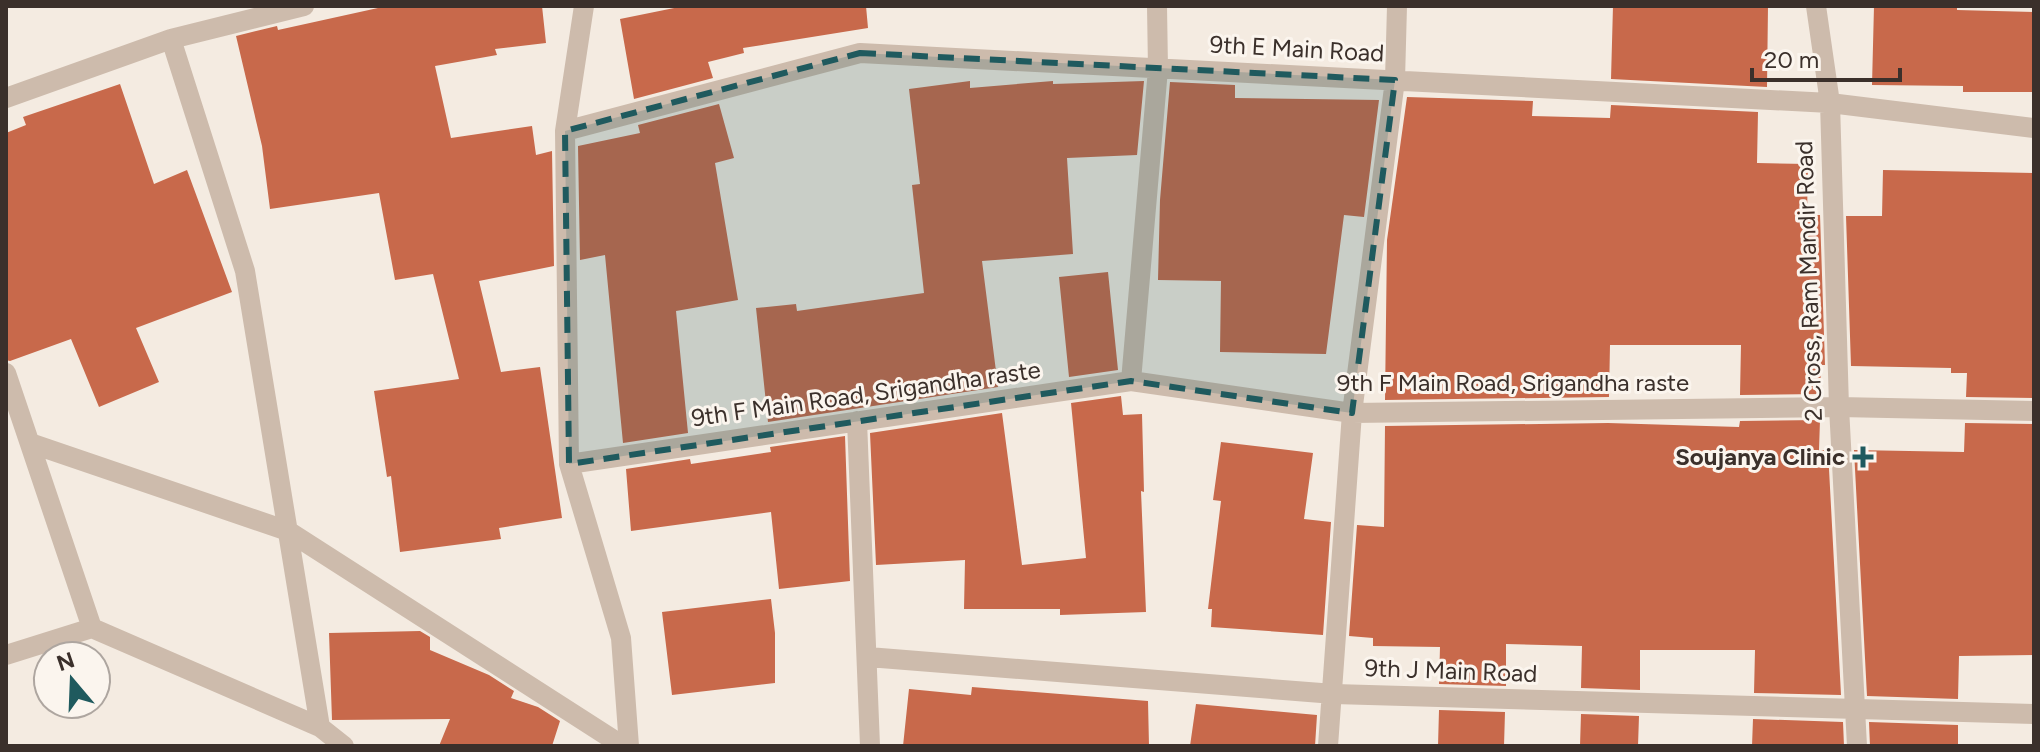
<svg xmlns="http://www.w3.org/2000/svg" width="2040" height="752" viewBox="0 0 2040 752" font-family="Figtree,sans-serif">
<style>
.building{fill:#c8694b}
.lines{fill:none;stroke-linecap:round;stroke-linejoin:round}
.minor{stroke:#cdbbac;stroke-width:20}
.marked{fill:#1f5a5e;fill-opacity:0.2;stroke:#1f5a5e;stroke-width:6;stroke-dasharray:16 10;stroke-linejoin:round}
.poi-dot{fill:#1f5a5e;stroke:#fbf5ee;stroke-width:3}
.labels{text-anchor:middle;stroke-width:6;stroke-linejoin:round;paint-order:stroke}
.street-label{font-size:24px;fill:#3b302b;stroke:#fbf5ee}
.poi-label{font-size:24px;font-weight:bold;fill:#3b302b;stroke:#fbf5ee;text-anchor:end}
</style>
<rect width="100%" height="100%" fill="#f4ebe1"/>
<path class="building" d="M387,6H542L546,43L495,49L497,55L435,66L451,138L532,126L536,155L552,151L554,266L479,281L501,372L540,367L562,518L499,528L501,539L400,552L391,476L387,477L374,391L459,379L433,274L395,280L379,193L270,209L262,146L236,36L277,26L278,30Z
M684,6H866L868,28L743,48L744,53L708,62L713,78L634,99L620,19Z
M1613,6H1768L1767,87L1611,79Z
M1874,6H1957V10L2034,12V92H1963V86L1872,85Z
M970,81V88L1053,81V84L1144,81L1137,155L1067,158L1073,254L982,261L998,387L768,422L756,308L796,304L797,311L924,293L912,185L920,184L909,89Z
M1170,82L1235,85V98L1379,100L1364,217L1344,215L1326,354L1220,352L1221,281L1158,280L1160,200Z
M120,84L154,184L187,170L232,292L136,328L159,382L99,407L71,339L10,361L6,360V133L26,125L23,117Z
M1407,97L1533,101L1532,116L1610,118L1611,105L1758,112L1757,163L1808,164L1807,215H1820L1825,365H1821L1820,394L1740,395L1741,345H1610L1609,397L1385,400L1387,240Z
M719,104L734,158L715,163L738,300L676,311L688,433L623,443L605,255L580,260L578,146L640,133L638,125Z
M1883,170L2034,173V398L1966,397L1967,373H1951V368L1851,366L1846,216H1882Z
M1108,272L1118,370L1069,377L1059,277Z
M1121,396L1123,415L1142,414L1144,492L1141,491L1146,612L1060,615V609H964L965,560L876,565L870,433L1002,413L1022,565L1086,558L1071,403Z
M1820,420L1819,450H1828L1841,695L1754,693L1755,650H1640V690L1581,688L1582,646L1506,644V686L1439,684L1440,647L1373,646V638L1349,636L1357,525L1384,527L1385,426L1608,423L1739,427L1740,421Z
M1965,423L2034,424V655L1959,656L1958,699L1867,696L1854,450L1964,452Z
M845,436L850,581L779,589L771,512L631,531L626,469L690,459L691,464L771,452L770,447Z
M1221,442L1313,453L1304,519L1331,522L1323,635L1211,627L1212,609H1208L1221,501L1213,500Z
M771,599L775,633V683L672,695L662,612Z
M420,631L430,637V650L489,675L514,691L511,698L538,707L560,721L552,746H439L450,719L332,720L329,633Z
M972,687L1148,701L1149,746H903L909,689L971,695Z
M1196,704L1317,715L1315,746H1190Z
M1439,710L1505,712L1504,746H1438Z
M1581,714L1639,716L1638,746H1580Z
M1753,719L1843,722L1844,746H1752Z
M1869,722L1958,725V746H1870Z"/>
<g class="lines">
<path class="minor" d="M584,6L565,131L569,464L621,638L629,746
M1816,6L1830,103L1839,407L1857,746
M171,39L245,271L320,727
M6,98L171,39L304,6
M565,131L860,53L1830,103L2034,128
M6,373L92,628
M1131,381L1158,69L1157,6
M857,421L870,746
M30,443L288,531L623,746
M569,464L1131,381L1352,413L1839,407L2034,411
M6,655L92,628L320,727L344,746
M868,657L1334,694L2034,714
M1328,746L1352,413L1395,80L1397,6"/>
</g>
<path class="marked" d="M860,53L1395,80L1352,413L1131,381L569,464L565,131Z"/>
<path class="poi-dot" d="M1859 445h8v8h8v8h-8v8h-8v-8h-8v-8h8z"/>
<g class="labels">
<g class="street-label">
<text transform="translate(1297 49) rotate(3)" y="8">9th E Main Road</text>
<text transform="translate(1809 281) rotate(-92)" y="8">2 Cross, Ram Mandir Road</text>
<text x="1513" y="391">9th F Main Road, Srigandha raste</text>
<text transform="translate(866 394) rotate(-8)" y="8">9th F Main Road, Srigandha raste</text>
<text transform="translate(1451 671) rotate(2)" y="8">9th J Main Road</text>
</g>
<g class="poi-label">
<text x="1845" y="465">Soujanya Clinic</text>
</g>
</g>
<rect width="2040" height="752" fill="none" stroke="#3b302b" stroke-width="16"/>
<g transform="translate(72 680) rotate(341)"><circle r="38" fill="#fbf5ee" stroke="#aea6a0" stroke-width="2"/>
<path d="M0-6L14 30L0 20L-14 30Z" fill="#1f5a5e"/>
<text y="-12" font-size="22" font-weight="bold" text-anchor="middle" fill="#3b302b">N</text>
</g>
<path d="M1752 68v12h148v-12" fill="none" stroke="#3b302b" stroke-width="4"/>
<text x="1764" y="68" font-size="24" fill="#3b302b" stroke="#fbf5ee" stroke-width="6" paint-order="stroke">20 m</text>
</svg>
